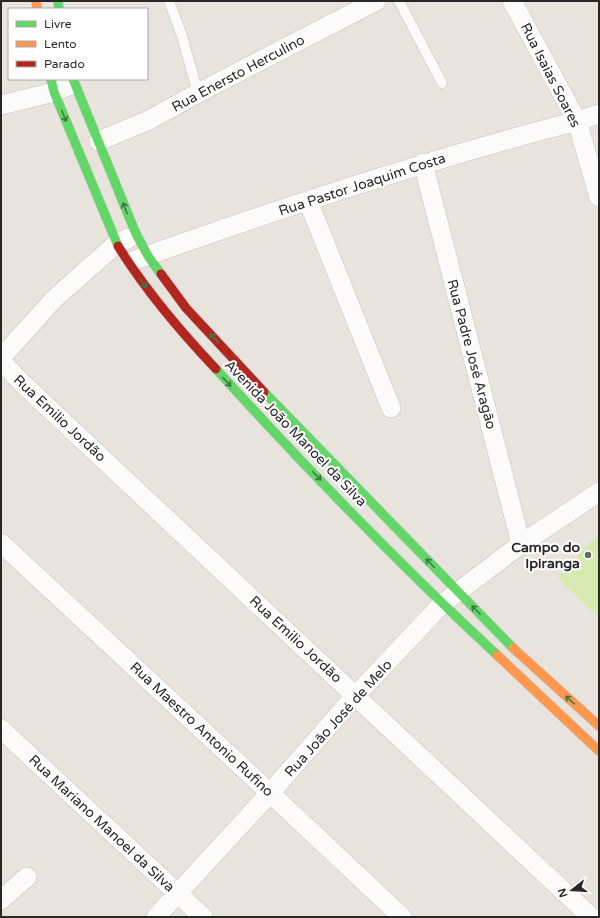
<svg xmlns="http://www.w3.org/2000/svg" width="600" height="918" viewBox="0 0 600 918" font-family="'Varela Round',sans-serif">
<style>
.pitch{fill:#d5e9b0}
.lines{fill:none;stroke-linecap:round;stroke-linejoin:round}
.lane-casing{stroke:#c4c3c3;stroke-width:11}
.street-casing{stroke:#c4c3c3;stroke-width:20}
.fast-casing{stroke:#c4c3c3;stroke-width:10}
.slow-casing{stroke:#c4c3c3;stroke-width:10}
.jam-casing{stroke:#c4c3c3;stroke-width:10}
.lane{stroke:#fcfbfa;stroke-width:10}
.street{stroke:#fcfbfa;stroke-width:19}
.fast{stroke:#63d668;stroke-width:9}
.slow{stroke:#ff974d;stroke-width:9}
.jam{stroke:#b3261e;stroke-width:9}
.oneway{stroke:#437645}
.poi-dot{fill:#6b6967;stroke:#fff;stroke-width:1.5}
.labels{text-anchor:middle;stroke-width:4;stroke-linejoin:round;paint-order:stroke}
.street-label{font-size:14px;fill:#282828;stroke:#fff}
.poi-label{font-size:14px;font-weight:bold;fill:#282828;stroke:#fff;text-anchor:end}
</style>
<rect width="100%" height="100%" fill="#e8e3dd"/>
<path class="pitch" d="M599,534V618L557,577Z"/>
<g class="lines">
<g class="lane-casing">
<path id="lane" d="M169,1L181,33L198,93
M399,1L442,83"/>
</g>
<g class="street-casing">
<path id="street" d="M512,1L577,121L599,197
M1,105L54,92L68,86
M99,141L149,120L198,93L376,1
M423,163L521,544
M308,201L391,408
M135,260C280,208 427,160 577,121L599,114
M1,358L53,300L116,244L129,238
M1,361L23,384L591,917
M1,543L270,793L402,917
M1,729L203,917
M1,900L27,877
M156,917L270,793L356,695L442,604L521,544L599,492"/>
</g>
<g class="fast-casing">
<path id="fast" d="M58,1L59,9
M51,79L54,92L118,246
M73,79L136,234L148,256L161,274
M216,369C306,468 399,564 497,655
M264,392L513,648"/>
</g>
<g class="slow-casing">
<path id="slow" d="M36,1L37,9
M513,648L599,726
M497,655L599,751"/>
</g>
<g class="jam-casing">
<path id="jam" d="M118,246C146,291 180,331 216,369
M161,274L186,308L264,392"/>
</g>
<use href="#lane" class="lane"/>
<use href="#street" class="street"/>
<use href="#fast" class="fast"/>
<use href="#slow" class="slow"/>
<use href="#jam" class="jam"/>
</g>
<defs><path id="oneway-shaft" d="M-6 0H5M1.5-3L5.5 0L1.5 3" fill="none" stroke-width="1.6" stroke-linecap="round" stroke-linejoin="round"/></defs>
<g class="oneway">
<use href="#oneway-shaft" transform="translate(64 116) rotate(68)"/>
<use href="#oneway-shaft" transform="translate(125 208) rotate(-111)"/>
<use href="#oneway-shaft" transform="translate(143 283) rotate(54)"/>
<use href="#oneway-shaft" transform="translate(214 338) rotate(-133)"/>
<use href="#oneway-shaft" transform="translate(227 382) rotate(47)"/>
<use href="#oneway-shaft" transform="translate(317 476) rotate(46)"/>
<use href="#oneway-shaft" transform="translate(430 563) rotate(-134)"/>
<use href="#oneway-shaft" transform="translate(476 610) rotate(-135)"/>
<use href="#oneway-shaft" transform="translate(570 700) rotate(-138)"/>
</g>
<circle class="poi-dot" cx="588" cy="555" r="4"/>
<g class="labels">
<g class="street-label">
<text transform="translate(238 73) rotate(-28)" y="5">Rua Enersto Herculino</text>
<text transform="translate(551 75) rotate(63)" y="5">Rua Isaias Soares</text>
<text transform="translate(362 184) rotate(-18)" y="5">Rua Pastor Joaquim Costa</text>
<text transform="translate(472 354) rotate(75)" y="5">Rua Padre José Aragão</text>
<text transform="translate(60 418) rotate(43)" y="5">Rua Emilio Jordão</text>
<text transform="translate(296 433) rotate(46)" y="5">Avenida João Manoel da Silva</text>
<text transform="translate(296 639) rotate(43)" y="5">Rua Emilio Jordão</text>
<text transform="translate(338 718) rotate(-48)" y="5">Rua João José de Melo</text>
<text transform="translate(202 729) rotate(43)" y="5">Rua Maestro Antonio Rufino</text>
<text transform="translate(102 823) rotate(43)" y="5">Rua Mariano Manoel da Silva</text>
</g>
<g class="poi-label">
<text x="580" y="552">Campo do<tspan x="580" dy="16">Ipiranga</tspan></text>
</g>
</g>
<rect width="600" height="918" fill="none" stroke="#282828" stroke-width="4"/>
<rect x="8" y="8" width="140" height="72" fill="#ffffff" stroke="#a9a9a9"/>
<rect x="16" y="21" width="20" height="6" fill="#63d668" stroke="#a9a9a9"/>
<text x="44" y="28" font-size="12" fill="#282828">Livre</text>
<rect x="16" y="41" width="20" height="6" fill="#ff974d" stroke="#a9a9a9"/>
<text x="44" y="48" font-size="12" fill="#282828">Lento</text>
<rect x="16" y="61" width="20" height="6" fill="#b3261e" stroke="#a9a9a9"/>
<text x="44" y="68" font-size="12" fill="#282828">Parado</text>
<g transform="translate(572 890) rotate(253)" stroke="#ffffff" stroke-width="3" paint-order="stroke">
<path d="M0-3L7 15L0 10L-7 15Z" fill="#282828"/>
<text y="-6" font-size="11" font-weight="bold" text-anchor="middle" fill="#282828">N</text>
</g>
</svg>
